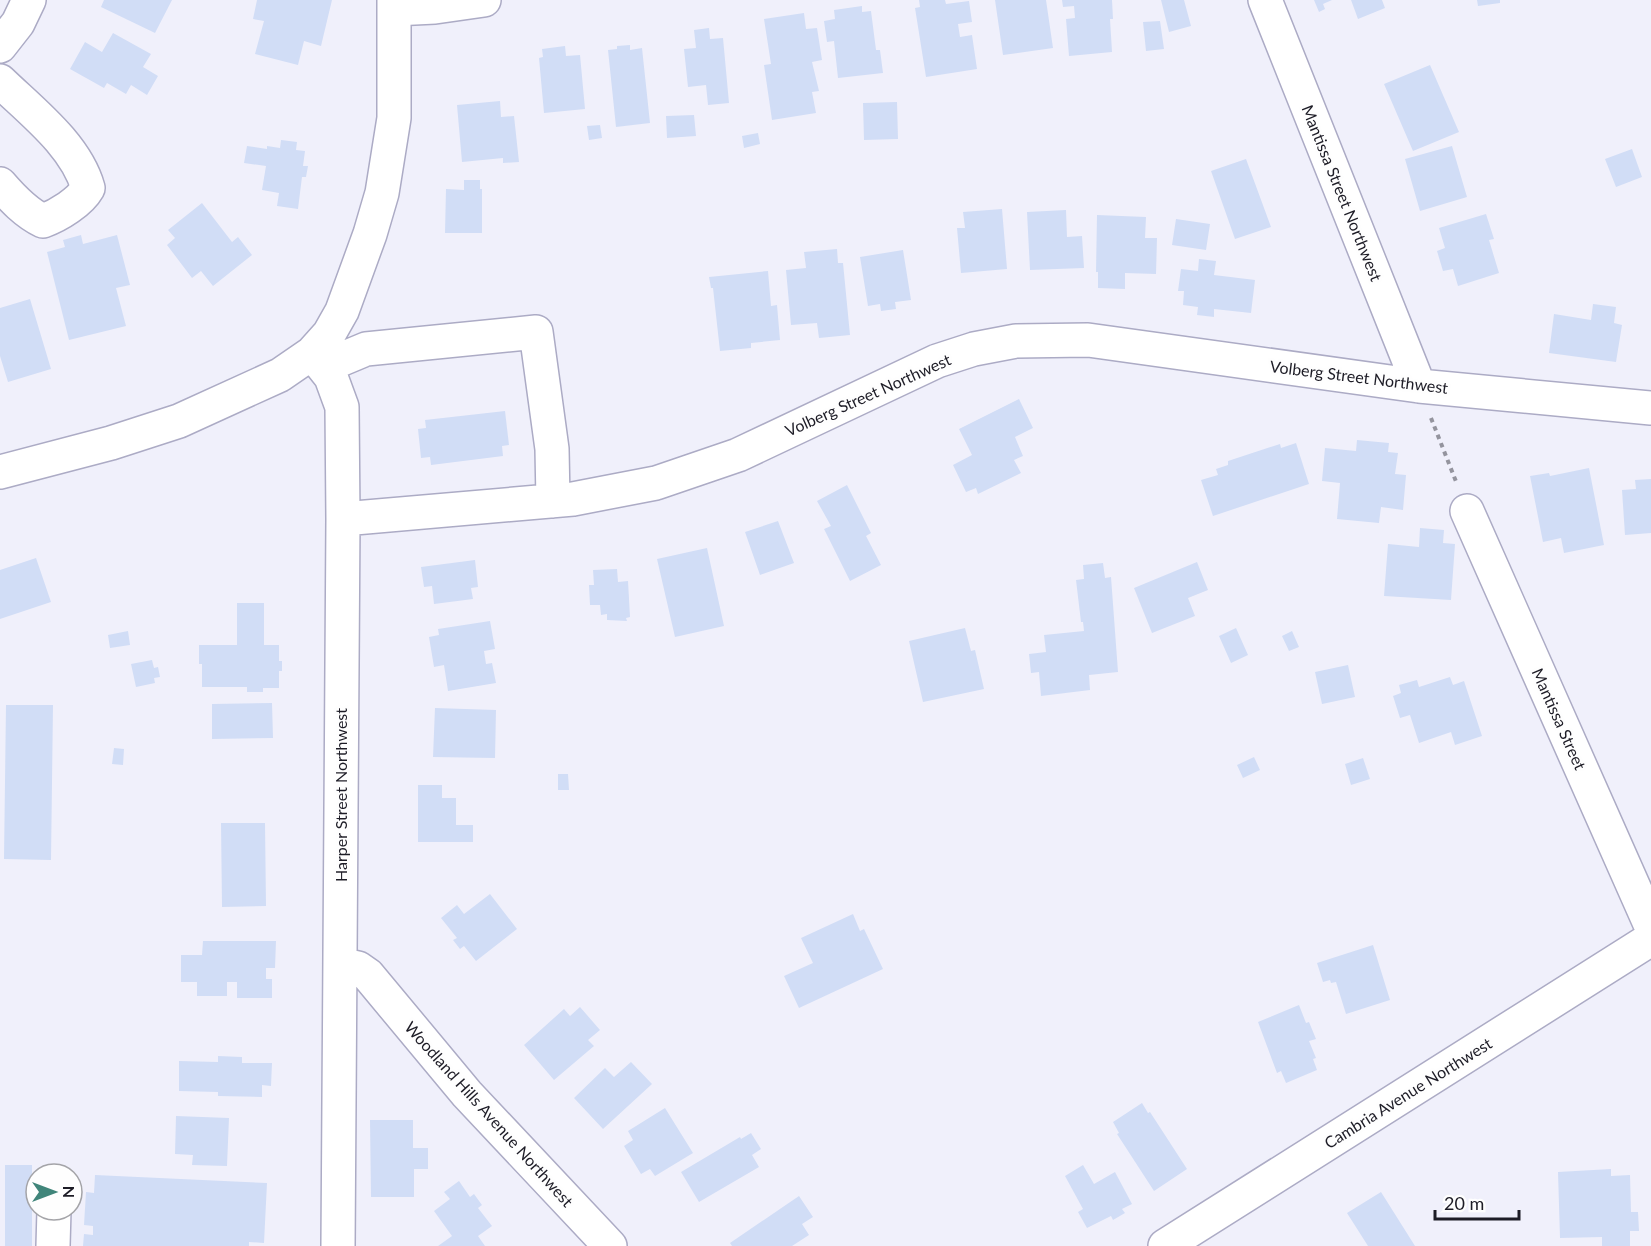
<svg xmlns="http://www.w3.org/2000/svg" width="1651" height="1246" viewBox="0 0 1651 1246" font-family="Lato,sans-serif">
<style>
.building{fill:#d1ddf6}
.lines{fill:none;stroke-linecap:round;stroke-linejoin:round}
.minor-casing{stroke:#acabc5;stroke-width:36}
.path{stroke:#94949e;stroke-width:4;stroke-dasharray:4.5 4.5;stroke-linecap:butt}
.minor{stroke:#fff;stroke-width:33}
.labels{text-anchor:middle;stroke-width:6;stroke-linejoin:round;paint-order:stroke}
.street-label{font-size:16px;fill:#1d1c26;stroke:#fefefe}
</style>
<rect width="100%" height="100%" fill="#f0f0fb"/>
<path class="building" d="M104,0H172L155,33L101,7Z
M257,0H332L321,46L304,41L298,65L255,54L264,21L253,19Z
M919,0H945L946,4L969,1L972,22L958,24L960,37L972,35L977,69L926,77L915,8L920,7Z
M995,0H1046L1053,48L1003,55Z
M1062,0H1112L1113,19H1110L1112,52L1069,56L1066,19L1075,18L1074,6L1063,7Z
M1161,0H1184L1191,26L1169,32Z
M1314,0H1332L1323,4L1325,9L1319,12Z
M1351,0H1382L1385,8L1358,19Z
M1477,0H1500V3L1478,6Z
M862,6V12L871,11L876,50H880L883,73L838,78L834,41L827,42L824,21L835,19L834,10Z
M804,13L806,29L817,28L822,60L812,62L819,91L812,92L816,113L772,120L764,65L771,64L764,19Z
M1160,21L1164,49L1146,51L1143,22Z
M709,28L710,39L723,38L729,103L708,105L706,85L688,87L684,49L696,48L694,30Z
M113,33L151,54L143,67L158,76L147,95L131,85L126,94L107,83L104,88L70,69L85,42L102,52Z
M630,45V50L642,48L650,123L616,127L608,50L617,49V46Z
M565,46L566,56L580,55L585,109L544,113L539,58L543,57L542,49Z
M1430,65L1459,132L1413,151L1384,84Z
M500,101L501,117L514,116L519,162L503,163V158L462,162L457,105Z
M897,102L898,139L864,140L863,103Z
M694,115L696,136L667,138L666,116Z
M600,125L602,138L589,140L587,126Z
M758,133L760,144L744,148L742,136Z
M281,140L297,142L296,150L305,151L303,166H308L306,177H302L298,209L277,206L279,193L262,190L266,166L244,163L247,146L267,149V146L280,148Z
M1452,146L1467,197L1420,211L1405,159Z
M1632,149L1642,177L1616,187L1605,159Z
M1246,159L1271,227L1235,239L1211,171Z
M464,180H480V189H482V233H445L446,189L464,190Z
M202,203L232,242L238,237L252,255L213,286L201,271L192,278L167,245L175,238L168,230Z
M1002,209L1007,269L961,273L957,228H965L963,212Z
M1066,210L1067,237L1082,236L1084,268L1030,270L1027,212Z
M1486,214L1494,239L1489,240L1499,273L1458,286L1453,269L1443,271L1437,251L1445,248L1439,228Z
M1097,215L1146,217L1145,238H1157L1156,274L1125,273V289L1098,288V272H1096Z
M1176,219L1210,224L1206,250L1172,245Z
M81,235L83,244L117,235L130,285L116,288L126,326L69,340L47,252L65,247L63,240Z
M837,249L838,263H843L850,335L819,338L817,323L791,325L786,270L806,268L804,252Z
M903,250L911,300L895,302L896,309L881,311L880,304L868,306L860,257Z
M1199,259L1216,261L1214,275L1255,280L1251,313L1214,309V317L1197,315L1198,307L1183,305L1184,291H1178L1181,269L1198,271Z
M768,271L771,306L777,305L780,340L751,343V348L720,351L713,288H711L709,277Z
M30,299L51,369L8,382L0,356V308Z
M1593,304L1616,307L1614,323L1622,325L1616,362L1549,353L1554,314L1591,320Z
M1019,399L1033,428L1015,437L1023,456L1014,460L1021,473L978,494L976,488L966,492L953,465L972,455L959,429Z
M505,411L509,445L502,446L503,456L431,465L430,457L421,458L418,429L426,428L425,420Z
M1357,440L1389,443L1388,452L1398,453L1395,474L1406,475L1403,510L1381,507L1379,523L1337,519L1340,483L1322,481L1325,448L1356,451Z
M1296,443L1309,484L1213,516L1201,480L1218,475L1216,469L1228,465V461L1280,444L1281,448Z
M1589,468L1604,545L1564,553L1561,538L1543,542L1530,476L1549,473L1550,476Z
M1651,479V533L1625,535L1622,490L1636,489L1635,480Z
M847,485L871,533L866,536L881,565L850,581L824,529L831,526L817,501Z
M778,521L794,563L760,575L745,532Z
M1420,528L1444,530L1443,543L1455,544L1451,600L1384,596L1388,544L1419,547Z
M707,548L724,626L675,637L657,559Z
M36,558L51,602L0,619V570Z
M475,560L478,587L471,588L473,599L434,604L432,586L424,587L421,567Z
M1197,562L1208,590L1188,598L1195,616L1152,633L1134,588Z
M1103,563L1105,578L1111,577L1118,672L1089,675L1090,690L1041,696L1039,672L1031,673L1029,654L1046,652L1044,635L1084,631L1083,622H1081L1076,580L1084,579L1083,565Z
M617,569L618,582L628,581L630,617L626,618L627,621L607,620V614L601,615L600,605H590L589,585H594L593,570Z
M237,603H264V645H279V661H282V671H279V688H263V692H247V687H202V664H199V645H237Z
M490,621L495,649L484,651L486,664L492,663L496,683L448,691L444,665L434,667L429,637L439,635L438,629Z
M965,628L971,651L975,650L984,689L923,702L909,641Z
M1236,628L1248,655L1231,663L1219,636Z
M128,631L130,645L110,648L108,635Z
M1292,631L1299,647L1289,651L1282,636Z
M152,660L154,668L158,667L160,677L154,678L155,683L136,687L131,664Z
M1348,665L1355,697L1322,704L1315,672Z
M1450,677L1453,685L1464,681L1482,736L1455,745L1451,732L1419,743L1410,715L1400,718L1393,696L1401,693L1399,685L1417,680L1419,687Z
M272,703L273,738L212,739V704Z
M6,705H53L51,860L4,859Z
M435,708L496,710L495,758L433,757Z
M114,748L124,749L123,765L112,764Z
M1254,757L1260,770L1243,778L1237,765Z
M1363,758L1370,779L1351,785L1345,764Z
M558,774H568L569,790H558Z
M418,785H442V798H456V825H473V842H418Z
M221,823H265L266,906L222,907Z
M490,894L517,929L476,961L464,946L460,949L453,940L457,938L441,918L457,905L464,914Z
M853,914L860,931L864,929L883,969L799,1008L784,976L813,963L801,938Z
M203,941H276L275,968H266V979H272V998H237V982H227V996H197V982H181V955H202Z
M1373,945L1390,1000L1346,1014L1336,982L1331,983L1330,980L1323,982L1317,963Z
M1299,1005L1306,1023L1309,1022L1316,1039L1309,1041L1316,1058L1313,1059L1317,1070L1286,1083L1281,1071L1277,1073L1258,1022Z
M580,1007L600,1030L588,1040L594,1046L554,1080L524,1045L564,1009L570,1016Z
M218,1056L242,1057V1063H272L271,1086L262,1085V1097L218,1096V1092L179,1091V1061L218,1062Z
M631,1062L652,1084L603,1129L574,1098L605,1068L614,1077Z
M1142,1103L1148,1113L1150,1112L1187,1169L1154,1191L1117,1134L1119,1133L1113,1122Z
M665,1108L693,1153L655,1176L650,1169L641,1174L624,1146L633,1140L628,1131Z
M176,1116L229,1118L227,1166L192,1165L193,1155L175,1154Z
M370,1120H413V1148H428V1169H414V1197H371Z
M751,1133L761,1149L752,1155L759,1167L699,1202L681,1172L740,1137L741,1139Z
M5,1165H32V1246H5Z
M1083,1165L1094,1184L1115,1172L1132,1204L1122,1209L1125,1213L1113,1220L1111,1216L1087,1228L1078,1212L1083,1209L1065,1176Z
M1611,1169V1176L1630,1175L1631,1212H1638L1639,1231H1630V1246H1602V1237L1560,1238L1558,1172Z
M95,1175L267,1183L264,1243L249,1242V1246H83L84,1234L93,1235V1226L84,1225L86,1192L94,1193Z
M459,1181L470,1197L474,1194L482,1205L478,1208L492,1226L478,1236L485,1246H438L452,1236L434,1211L450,1199L444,1192Z
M1381,1192L1415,1246H1368L1347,1213Z
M799,1196L813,1217L802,1224L809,1235L792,1246H732L730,1243Z"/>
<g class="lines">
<g class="minor-casing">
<path id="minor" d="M1265,0L1419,386
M394,9L435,7L484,0
M0,46L18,23L29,0
M0,81C31,111 76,145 88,188C80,202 59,215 43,221C26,213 12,198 0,184
M312,353L331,377L342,407L343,519L338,1246
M323,367L366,349L536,332L552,449L553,501
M0,472L111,443L179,421L280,375L312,353L329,334L342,311L370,234L382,193L394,118V0
M1467,511L1651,926
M343,519L573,499L656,483L738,455L937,361L974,349L1016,341L1088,340L1419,386L1651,408
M340,964L358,968L368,975L467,1094L610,1246
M53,1246L54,1210
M1165,1246L1651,939"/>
</g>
<path class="path" d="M1431,418L1457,484"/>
<use href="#minor" class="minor"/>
</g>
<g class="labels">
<g class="street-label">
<text transform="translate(1342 193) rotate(68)" y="6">Mantissa Street Northwest</text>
<text transform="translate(1359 377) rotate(7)" y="6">Volberg Street Northwest</text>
<text transform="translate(868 395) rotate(-24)" y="6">Volberg Street Northwest</text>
<text transform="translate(1559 719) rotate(66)" y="6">Mantissa Street</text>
<text transform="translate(341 795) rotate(-90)" y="6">Harper Street Northwest</text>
<text transform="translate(1408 1093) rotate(-32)" y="6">Cambria Avenue Northwest</text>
<text transform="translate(489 1114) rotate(48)" y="6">Woodland Hills Avenue Northwest</text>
</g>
</g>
<g transform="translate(54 1192) rotate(90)"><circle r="28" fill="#fefefe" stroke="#a4a4a8" stroke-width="1.5"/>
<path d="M0-4.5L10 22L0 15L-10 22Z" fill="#40857a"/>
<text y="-9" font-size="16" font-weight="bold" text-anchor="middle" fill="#1d1c26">N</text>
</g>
<path d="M1435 1210v9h84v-9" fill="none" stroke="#1d1c26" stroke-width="3"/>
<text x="1444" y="1210" font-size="18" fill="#1d1c26" stroke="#fefefe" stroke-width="4.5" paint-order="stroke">20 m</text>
</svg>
